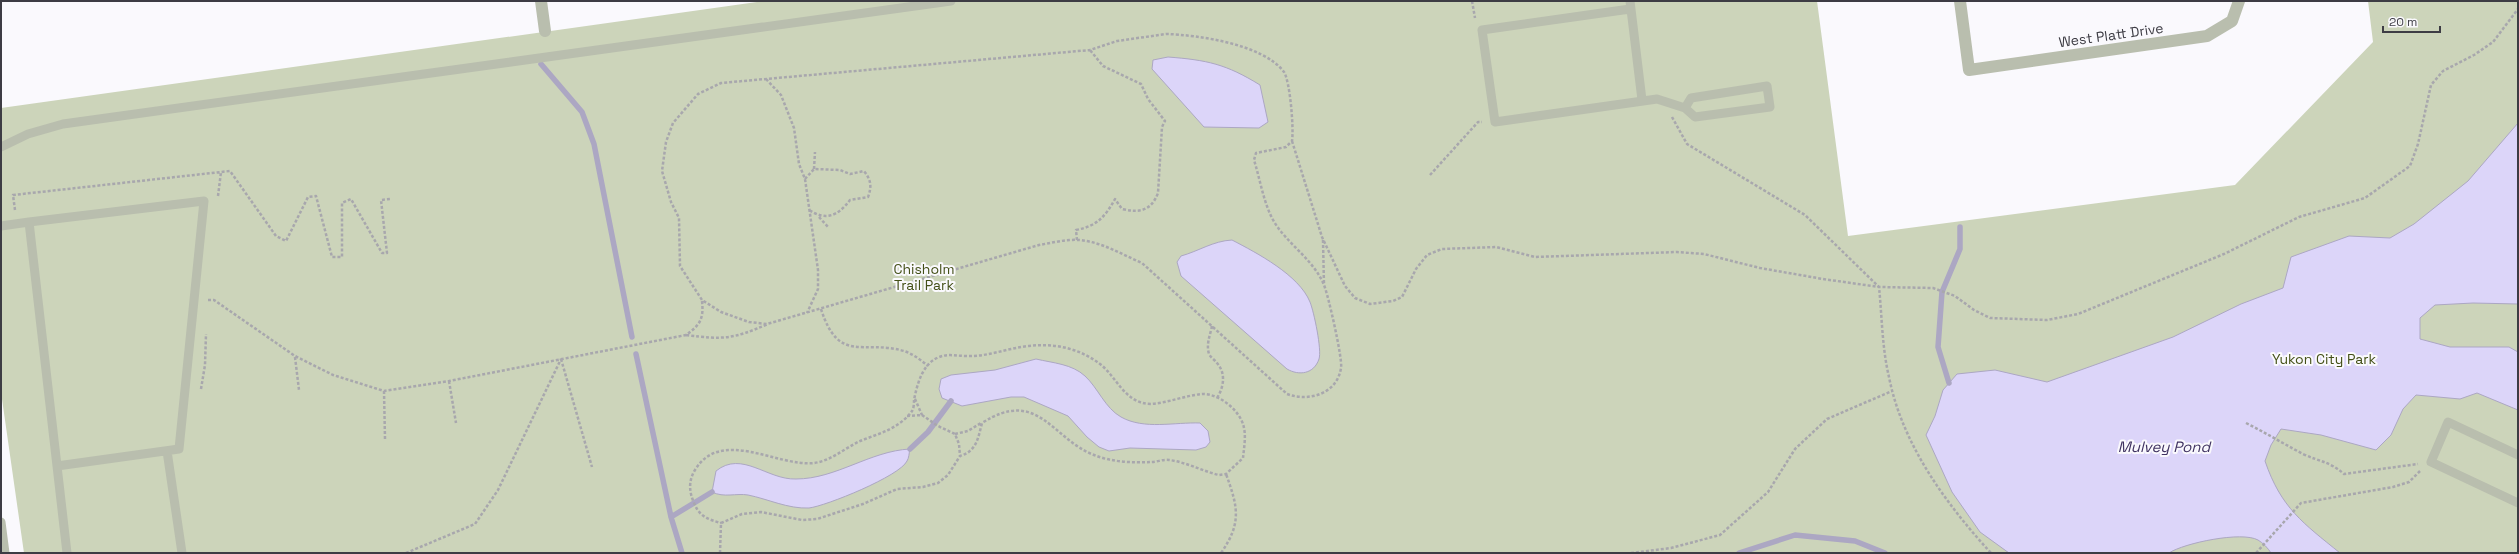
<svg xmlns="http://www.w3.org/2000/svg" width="2519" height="554" viewBox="0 0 2519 554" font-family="'Space Grotesk',sans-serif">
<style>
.green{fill:#ccd4ba}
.water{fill:#dcd5f9;stroke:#aca7c3}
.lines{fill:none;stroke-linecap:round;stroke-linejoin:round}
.stream{stroke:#aca7c3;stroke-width:5.5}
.path{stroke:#a8a7ad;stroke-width:2.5;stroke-dasharray:3 2;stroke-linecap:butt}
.service{stroke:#b9beae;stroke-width:9}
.minor{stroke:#b9beae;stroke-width:12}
.labels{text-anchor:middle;stroke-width:4;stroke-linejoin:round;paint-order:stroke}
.street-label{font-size:14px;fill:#3d3c44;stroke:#faf9fd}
.park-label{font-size:14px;fill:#445018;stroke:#faf9fd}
.water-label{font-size:15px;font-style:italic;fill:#3f3261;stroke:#faf9fd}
</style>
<rect width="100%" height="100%" fill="#faf9fd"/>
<path class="green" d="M764,1H1817L1848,236L2235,185L2373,42L2368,1H2518V553H24L1,392V108Z"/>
<path class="water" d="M1168,57C1207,60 1226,64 1260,85L1268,122L1259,128L1204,127L1152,69L1153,60Z
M2518,123V304L2473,303L2435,305L2420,318V339L2450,347H2509L2518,352V410L2477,393L2460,399L2416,395L2403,409L2391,435L2376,450L2321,435L2281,429L2271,445L2265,461C2281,508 2303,523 2340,553H2271C2268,548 2263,543 2258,540C2242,531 2184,543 2169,553H2009L1980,532L1952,492L1926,435L1935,416L1943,390L1957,374L1995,370L2047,382L2173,337L2241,304L2283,288L2291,257L2349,236L2390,238L2414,224L2468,181Z
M1232,240C1257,253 1299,275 1310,302C1314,312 1322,350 1319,359C1314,374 1299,376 1287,369L1181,276L1177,262L1181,256C1199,251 1213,241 1232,240Z
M1036,359C1053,363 1072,364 1085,376C1098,388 1105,408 1121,417C1144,430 1175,422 1200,423L1208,431L1210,442L1206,447L1196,450L1130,448L1109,451L1099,447L1087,437L1068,416L1024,397H1011L962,406L942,398L939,389L941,379L951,375L995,370Z
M910,449C909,453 909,458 907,461C900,476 826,506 809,508C788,509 768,499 748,495C736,493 724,498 712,492L716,471C742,450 767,480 796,479C836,479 870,451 910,449Z"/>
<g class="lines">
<path class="stream" d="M541,64L582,112L594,144L632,337
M636,354L671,517L682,553
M1949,383L1938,347L1942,292L1960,249V227
M910,449L928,432L951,401
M671,517L712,492
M1739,553L1795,535L1855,541L1885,553"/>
<path class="path" d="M1472,1L1475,18
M1166,34C1198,35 1263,44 1284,72C1290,81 1294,129 1292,141L1286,147L1256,153L1254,160C1260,179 1263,200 1272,218C1285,243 1313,258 1324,285C1328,294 1343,360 1341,368C1337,394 1309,402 1287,394L1142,263C1121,254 1102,242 1079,240C1066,239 1051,243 1039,245L767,324L749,322L721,312L702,300L680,266L679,218L671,202L662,171L666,142L673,123L698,94L721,83L1090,50L1117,41Z
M766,79L781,95L794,128L799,164L805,179L818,270V289L807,313
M1672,117L1687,144L1805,215L1879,287C1882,316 1882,348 1889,377C1902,444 1946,504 1991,553
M1292,141L1322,237L1345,286L1355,298L1370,304L1393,301L1402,297L1416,269L1427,255L1442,249L1496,247L1535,257L1677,252L1704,254L1760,268L1823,279L1879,287L1933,288L1955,296L1974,310L1990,318L2047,320L2078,314L2224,254L2299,217L2365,198L2410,166L2418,144L2431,85L2443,71L2474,55L2493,42L2518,9
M814,169L815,152
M1430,175L1478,122H1482
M805,179L814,169L840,170L850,174L864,171C871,180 872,186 868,197L850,200C838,216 826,221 809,210
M218,196L221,172
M15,210L13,195L230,171L276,236L286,241L308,197L316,196L332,257H342V203L351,199L382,253H387L381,200L390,199
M819,217L828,227
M1077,240L1076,230C1097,226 1105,217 1115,199L1122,209C1140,213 1151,211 1158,193L1162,127L1165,121L1148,99L1141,84L1103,66L1090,50
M1323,240L1324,285
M208,300H214L295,356L333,375L384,391L449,381L686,335C700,325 704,319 702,301
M821,309C839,365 863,339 904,351C913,354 921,360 928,366
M1212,326C1210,336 1206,344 1209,354C1211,358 1215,360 1217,363C1226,373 1224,387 1217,398
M686,335C724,340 733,339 768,324
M295,357L299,390
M561,359L592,467
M449,381L456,423
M201,389L205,365L206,334
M384,391L385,439
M915,399L922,415
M907,416L922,415L938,426L955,434L959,444L960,456
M2246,423C2266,433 2284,444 2303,454C2320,462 2329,461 2344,474L2418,464
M955,434L968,431L981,423
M406,553L475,524L498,490L561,359
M720,553L721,523L742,514L761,512L802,520L817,519L863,504L897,489L923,487L938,483L948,475L960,456C977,451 978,438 982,423C1038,387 1052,439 1094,455C1111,462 1133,463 1151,462C1157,462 1164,459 1169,460C1186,462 1202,471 1219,475L1226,474L1243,458C1244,448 1246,437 1244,428C1241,411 1220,394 1203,394C1186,395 1168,403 1151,404C1125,404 1117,377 1100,364C1079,348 1054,343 1029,346C1007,348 988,357 966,356C956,356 947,353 937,358C922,365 917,385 914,400C914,403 914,408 912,411C907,419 895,427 886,431C877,435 867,438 858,442C844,449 830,461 814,463C777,467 721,427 695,470C688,481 689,493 695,505C700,517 710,520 721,523
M1221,553C1242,523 1238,507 1226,474
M1631,553L1671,548L1720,535L1768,492L1795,449L1827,419L1892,391
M2256,553L2301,503L2393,487L2409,482L2420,471"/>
<path class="service" d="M1630,1L1642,100
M1630,9L1482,30L1495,122L1657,99L1685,108L1695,117L1770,107L1767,86L1691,98L1685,108
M1,147L28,134L63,124L951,1
M29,222L204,201L179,449L57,466
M1,226L29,222L67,553
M167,451L182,553
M2518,455L2448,422L2431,462L2518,503
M1,522L5,553"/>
<path class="minor" d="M541,1L545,31
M1960,1L1969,70L2207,36L2232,21L2239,1"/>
</g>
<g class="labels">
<g class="street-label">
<text transform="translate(2111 35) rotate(-8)" y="5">West Platt Drive</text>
</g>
<g class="park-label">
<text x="924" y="274">Chisholm<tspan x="924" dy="16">Trail Park</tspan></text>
<text x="2324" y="364">Yukon City Park</text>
</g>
<g class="water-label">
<text x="2164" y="452">Mulvey Pond</text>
</g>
</g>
<rect width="2519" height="554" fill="none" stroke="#3d3c44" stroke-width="4"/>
<path d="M2383 26v6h57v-6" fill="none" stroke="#3d3c44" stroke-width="2"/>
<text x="2389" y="26" font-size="12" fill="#3d3c44" stroke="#faf9fd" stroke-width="3" paint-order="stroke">20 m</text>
</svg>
